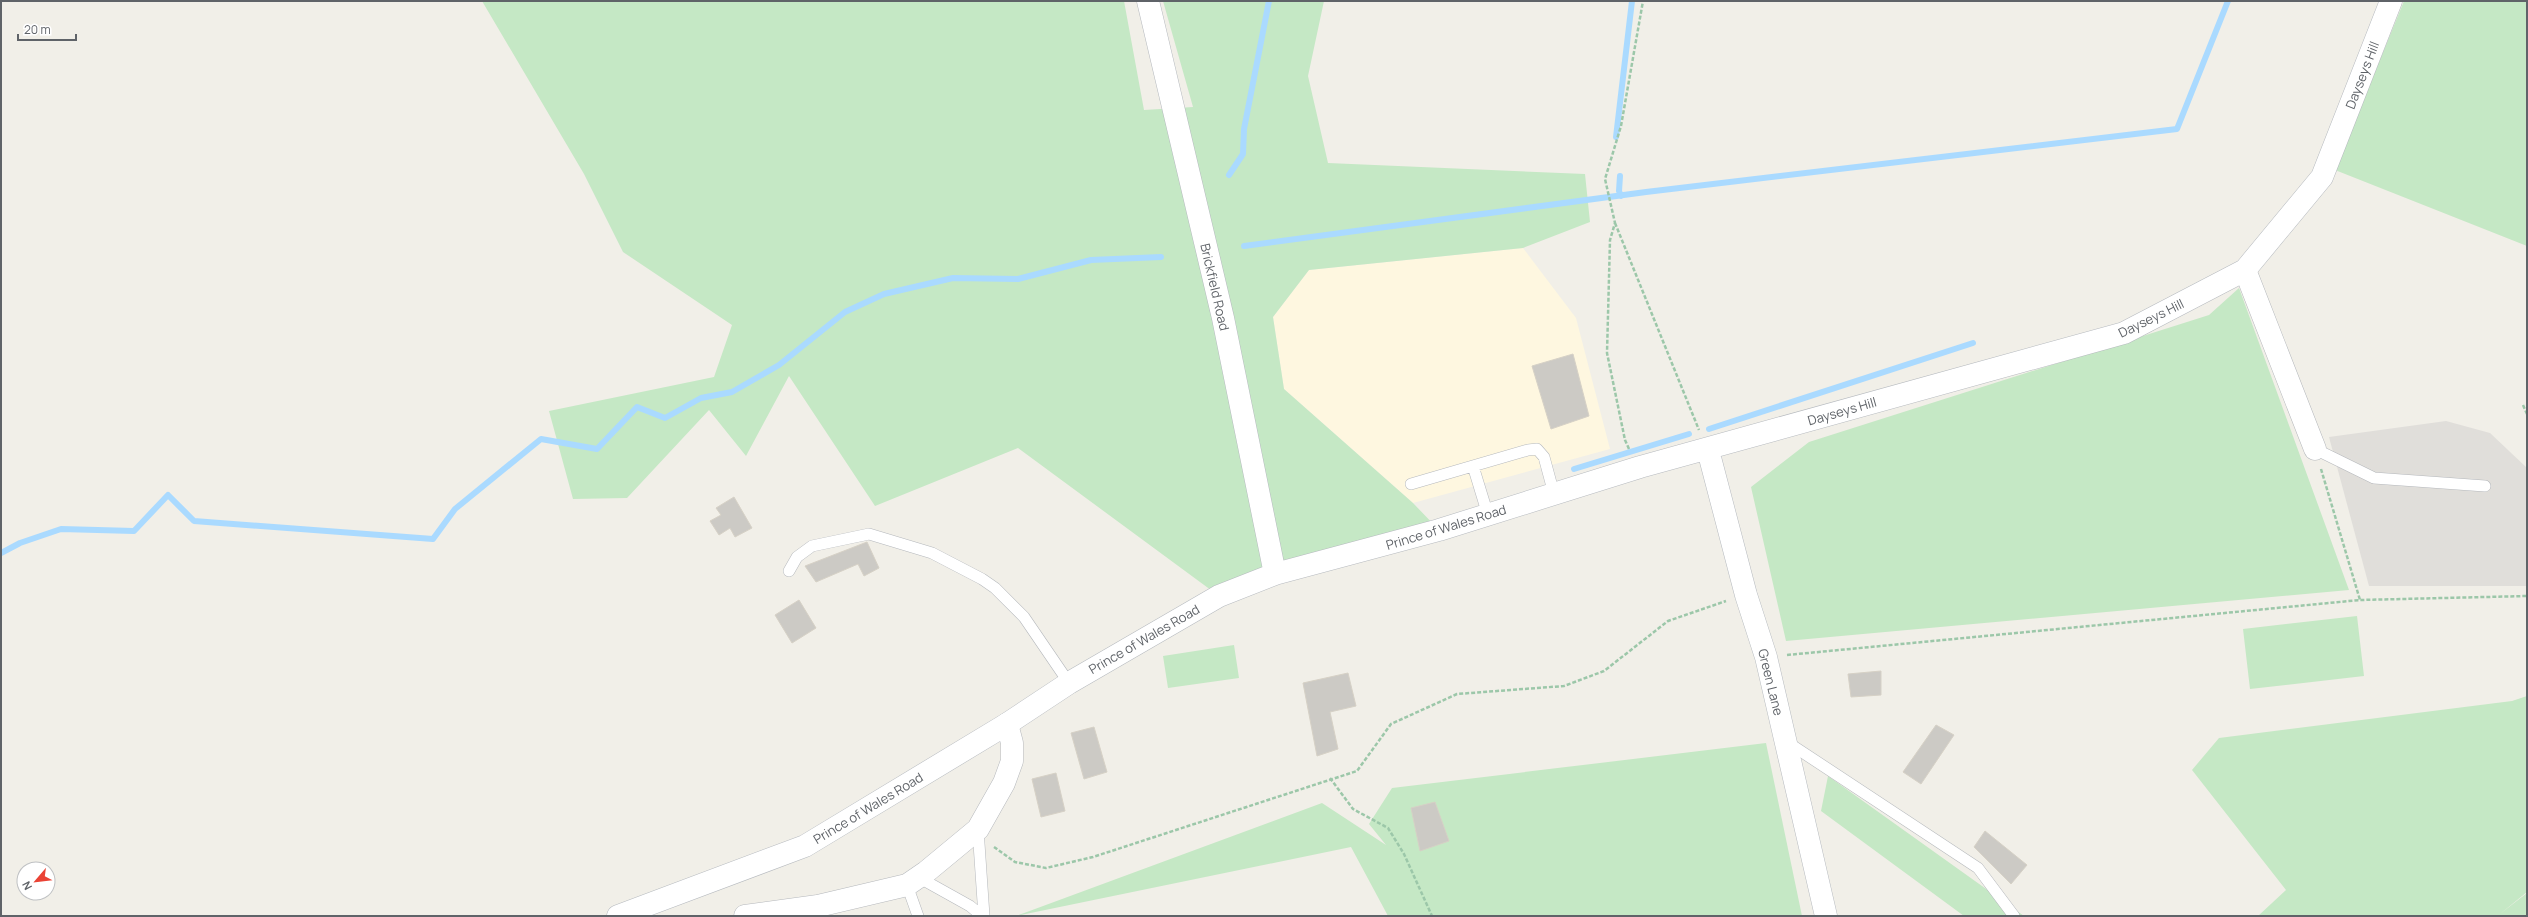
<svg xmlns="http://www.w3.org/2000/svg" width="2528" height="917" viewBox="0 0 2528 917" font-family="Manrope,sans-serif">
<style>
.commercial{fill:#fef7e0}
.industrial{fill:#e0deda}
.green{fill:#c5e8c5}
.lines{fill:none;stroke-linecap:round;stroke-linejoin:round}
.stream{stroke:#aadaff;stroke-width:6}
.building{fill:#cccac5;stroke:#d6d1c6}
.lane-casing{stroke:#b5b8bc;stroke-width:12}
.street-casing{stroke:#b5b8bc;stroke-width:23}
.secondary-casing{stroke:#b6babf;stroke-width:23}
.path{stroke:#9cc7a9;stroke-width:2.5;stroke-dasharray:4 2;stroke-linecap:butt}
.lane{stroke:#fff;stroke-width:11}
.street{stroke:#fff;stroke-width:22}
.secondary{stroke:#fff;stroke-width:22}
.labels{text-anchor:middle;stroke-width:3.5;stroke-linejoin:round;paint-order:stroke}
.street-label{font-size:13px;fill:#5f6368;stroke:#fff}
</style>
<rect width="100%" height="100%" fill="#f1efe8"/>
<path class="commercial" d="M1523,248L1576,318L1610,449L1413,503L1284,389L1273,317L1309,270Z"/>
<path class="industrial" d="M2446,421L2490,433L2527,468V586H2369L2329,437Z"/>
<path class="green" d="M482,1H1124L1144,110L1193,107L1163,1H1324L1308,76L1328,163L1585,174L1590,222L1523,248L1309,270L1273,317L1284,389L1413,503L1439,530L1219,596L1018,448L875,506L789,376L746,456L709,410L627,498L573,499L549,411L714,377L732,325L623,252L584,174Z
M2404,1H2527V246L2335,170Z
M2239,288L2349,590L1786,641L1751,487L1809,442L2209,315Z
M2357,616L2364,676L2250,689L2243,629Z
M1234,645L1239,678L1168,688L1163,656Z
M2527,696V892L2500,914L2527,893V916H2258L2286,890L2192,770L2219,738L2512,701Z
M1766,743L1802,916H1388L1351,847L1016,916L1322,803L1386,845L1369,824L1392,788Z
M1828,776L2024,916H1964L1821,811Z"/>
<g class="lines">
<path class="stream" d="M1616,137L1632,1
M1229,175L1243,154L1244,129L1269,1
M1620,176L1619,191L1621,196
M1244,246L1646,192L2177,129L2228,1
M1709,429L1973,343
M1574,469L1689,434
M1,553L20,543L61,529L134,531L168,495L194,521L433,539L455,509L541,439L597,449L637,407L665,418L701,398L732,392L779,365L845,312L884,294L953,278L1018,279L1091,260L1161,257"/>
</g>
<path class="building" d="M1573,354L1589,416L1551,429L1532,366Z
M734,497L752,528L735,537L730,528L719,535L710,521L721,515L716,508Z
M867,542L879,568L864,576L858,564L816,582L805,566Z
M799,600L816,628L792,643L775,615Z
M1881,671V695L1851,697L1848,674Z
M1348,673L1356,706L1330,712L1338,749L1317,756L1303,683Z
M1936,725L1954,735L1921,784L1903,772Z
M1094,727L1107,772L1084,779L1071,733Z
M1056,773L1065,811L1041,817L1032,779Z
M1435,802L1449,841L1420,851L1411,808Z
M1985,831L2027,865L2011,884L1974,847Z"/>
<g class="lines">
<g class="lane-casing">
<path id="lane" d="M2315,449L2374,478L2485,486
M1473,466L1488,515
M1411,484L1528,450L1537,449L1544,457L1554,494
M789,571L797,557L812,546L869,534L932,553L982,579L995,588L1024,617L1069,683
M1787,742L1978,868L2014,916
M978,829L984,916
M918,877L970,906L982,916
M907,885L918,916"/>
</g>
<g class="street-casing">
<path id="street" d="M2245,270L2315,449
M745,916L818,906L907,885L926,872L978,829L1004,783L1012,761V743L1007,724"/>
</g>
<g class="secondary-casing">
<path id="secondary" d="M1148,1L1223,318L1275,574
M1708,450L1746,595L1766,657L1826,916
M618,916L805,846L1007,724L1069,683L1219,596L1275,574L1439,530L1640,467L2124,333L2245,270L2322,177L2391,1"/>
</g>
<path class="path" d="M1615,223L1699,430
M2523,405L2527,414
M1629,449L1625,440L1607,353L1610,240L1615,223L1605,179L1621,126L1643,1
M2321,469L2360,600
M1787,655L2360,600L2527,596
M1330,778L1353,809L1388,828L1404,854L1432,916
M994,847L1015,862L1046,868L1093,857L1357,771L1391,724L1457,694L1564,686L1604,671L1668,621L1726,601"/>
<use href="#lane" class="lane"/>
<use href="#street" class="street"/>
<use href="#secondary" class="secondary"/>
</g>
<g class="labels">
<g class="street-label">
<text transform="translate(2362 75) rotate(-69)" y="5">Dayseys Hill</text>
<text transform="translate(1215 287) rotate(77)" y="5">Brickfield Road</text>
<text transform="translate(2151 318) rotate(-26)" y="5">Dayseys Hill</text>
<text transform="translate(1842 411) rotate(-16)" y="5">Dayseys Hill</text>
<text transform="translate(1446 527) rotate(-17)" y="5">Prince of Wales Road</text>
<text transform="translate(1144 639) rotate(-30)" y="5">Prince of Wales Road</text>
<text transform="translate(1771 682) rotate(76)" y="5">Green Lane</text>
<text transform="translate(868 808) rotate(-31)" y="5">Prince of Wales Road</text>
</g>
</g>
<rect width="2528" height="917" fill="none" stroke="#5f6368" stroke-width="4"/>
<g transform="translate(36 881) rotate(242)"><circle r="19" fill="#ffffff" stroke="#bfc1c3"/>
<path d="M0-3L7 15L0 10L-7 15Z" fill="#ea4335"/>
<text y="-6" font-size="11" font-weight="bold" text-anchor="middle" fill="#5f6368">N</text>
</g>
<path d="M18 34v6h58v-6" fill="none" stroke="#5f6368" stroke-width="2"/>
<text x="24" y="34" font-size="12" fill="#5f6368" stroke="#ffffff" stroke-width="3" paint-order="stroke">20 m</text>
</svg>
